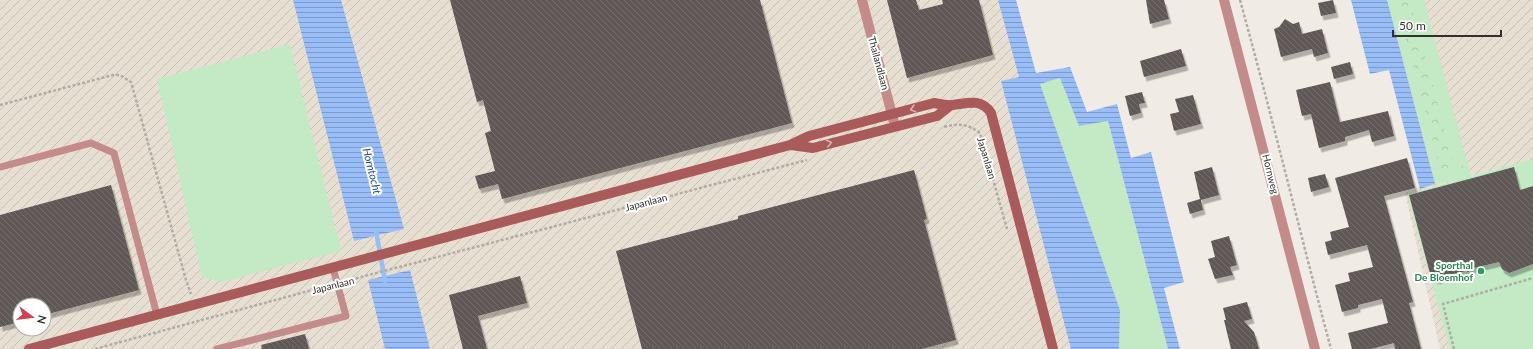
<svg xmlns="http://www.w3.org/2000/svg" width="1533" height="349" viewBox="0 0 1533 349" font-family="Lato,sans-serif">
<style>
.industrial{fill:url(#industrial-furrows);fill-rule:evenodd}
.green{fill:#c3e9c5}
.forest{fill:url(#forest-crowns)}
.water{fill:url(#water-rules)}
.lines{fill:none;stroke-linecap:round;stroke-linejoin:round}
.stream{stroke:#98bdf7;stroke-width:4.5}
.building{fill:url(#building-back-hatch);filter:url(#shadow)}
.path{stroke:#b0ada7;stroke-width:2.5;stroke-dasharray:3 2;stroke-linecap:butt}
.lane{stroke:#c38b8a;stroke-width:7}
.street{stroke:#c38b8a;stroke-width:10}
.secondary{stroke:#a95a5b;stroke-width:10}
.oneway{stroke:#d8b5b5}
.leisure-dot{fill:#2e9e5b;stroke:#fff;stroke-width:1.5}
.labels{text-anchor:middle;stroke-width:4;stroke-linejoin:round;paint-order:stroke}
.street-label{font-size:10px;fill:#31302d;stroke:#fff}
.leisure-label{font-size:10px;font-weight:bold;fill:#27864d;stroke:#fff;text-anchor:end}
.water-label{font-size:11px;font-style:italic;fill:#1f4b8f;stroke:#fff}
</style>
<defs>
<pattern id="industrial-furrows" width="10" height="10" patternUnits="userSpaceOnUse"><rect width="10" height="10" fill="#e8dfd3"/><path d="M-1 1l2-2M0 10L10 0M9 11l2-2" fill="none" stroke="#c7c0b5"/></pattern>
<pattern id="forest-crowns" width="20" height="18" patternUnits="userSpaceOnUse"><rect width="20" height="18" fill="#c3e9c5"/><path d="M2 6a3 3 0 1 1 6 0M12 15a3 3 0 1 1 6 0" fill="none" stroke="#a8c8aa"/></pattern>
<pattern id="water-rules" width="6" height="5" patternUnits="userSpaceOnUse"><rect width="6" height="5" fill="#98bdf7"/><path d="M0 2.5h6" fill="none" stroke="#7d9ac8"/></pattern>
<pattern id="building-back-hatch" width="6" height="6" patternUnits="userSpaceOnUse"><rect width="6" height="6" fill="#5f5857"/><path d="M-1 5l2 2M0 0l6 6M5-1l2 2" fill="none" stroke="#736d6c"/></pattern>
<filter id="shadow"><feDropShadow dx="2.5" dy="4.5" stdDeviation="0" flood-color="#0004"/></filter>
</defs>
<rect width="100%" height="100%" fill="#f0ece5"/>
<path class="industrial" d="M0,0H1010L1094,349H0ZM20,305H44V329H20Z
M1377,0H1533V349H1440L1405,193L1422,186Z"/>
<path class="green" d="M1387,0H1395L1441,170L1465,169L1462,164L1452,158L1410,0H1424L1471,176L1533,159V349H1450L1407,194L1458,180L1435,184Z
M290,44L341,251L221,282L202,277L157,79Z
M1061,78L1079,126L1108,121L1168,349H1119L1120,310L1040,84Z"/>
<path class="forest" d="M1395,0H1410L1452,158L1462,164L1465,169L1441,171Z"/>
<path class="water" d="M293,0H341L404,229L354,241Z
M998,0H1016L1036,73L1070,67L1087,112L1117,104L1131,158L1151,152L1184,282L1164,288L1180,349H1168L1108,121L1079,126L1060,78L1040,84L1120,310L1119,349H1071L1001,81L1019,77Z
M1351,0H1387L1435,184L1420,189L1389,70L1370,74Z
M410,270L430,349H385L368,280Z"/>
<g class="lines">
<path class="stream" d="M376,231L385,281"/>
</g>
<path class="building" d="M450,0H760L792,123L502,199L498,184L479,189L475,176L495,171L485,133L491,131L483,100L477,102Z
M887,0H916L919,10L943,4L942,0H979L993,55L907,78Z
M1146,0H1164L1169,19L1150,24Z
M1333,0L1336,13L1321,16L1318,3Z
M1285,19L1293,24L1299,22L1302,34L1322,29L1328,53L1314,57L1312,49L1281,57L1274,29L1279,27Z
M1181,49L1186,66L1144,77L1140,61Z
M1350,62L1353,74L1334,79L1331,67Z
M1330,82L1340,122L1388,111L1394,136L1372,142L1369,130L1345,137V141L1319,148L1311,114L1302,116L1296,90Z
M1142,92L1145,103L1139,104L1141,113L1130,116L1125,96Z
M1193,95L1201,124L1174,131L1170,114L1179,112L1175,99Z
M1407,158L1415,188L1384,196L1413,302L1409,303L1421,349H1395L1394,343L1371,349H1352L1348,333L1388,323L1382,299L1358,305V308L1342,312L1335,285L1350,281L1348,273L1373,267L1367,245L1328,255L1325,242L1332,240L1330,232L1349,227L1335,178Z
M1212,167L1219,195L1201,200L1203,210L1190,214L1187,203L1200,199L1194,172Z
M1514,167L1520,190L1533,186V264L1509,273L1502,269L1499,262L1474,268L1468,272L1466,271L1443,276L1438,280L1431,277L1409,195Z
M914,170L927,219L924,220L956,340L922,349H642L616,251L738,219V216Z
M1325,174L1329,187L1311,192L1308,178Z
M111,185L139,290L44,315V305H20V322L0,327V215Z
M1229,236L1237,265L1230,267L1233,275L1215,279L1208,259L1215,257L1211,241Z
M520,276L527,303L478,316L487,349H463L449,295Z
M1247,302L1252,319L1244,321L1254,332L1259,349H1231L1224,320H1226L1223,308Z
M305,334L309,349H262L261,345Z"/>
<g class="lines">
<path class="path" d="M1240,0C1272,116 1300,233 1331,349
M0,105L113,75H120L131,82L186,280L191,294
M944,127C959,123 968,124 980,133L1007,229
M346,281L807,160
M95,349L327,286
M1454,349L1443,304L1533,278"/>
<path class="lane" d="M0,167L91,143L114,153L157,315
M217,349L346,316L333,268"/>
<path class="street" d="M862,0L895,126
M1224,0L1315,349"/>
<path class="secondary" d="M791,145L813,148L937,116L951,105
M29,349L790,145L809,136L934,103C940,104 947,106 953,105C968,103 981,98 991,113L1053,349"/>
</g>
<defs><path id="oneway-chevron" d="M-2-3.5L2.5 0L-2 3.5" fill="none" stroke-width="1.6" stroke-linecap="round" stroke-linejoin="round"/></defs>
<g class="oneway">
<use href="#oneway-chevron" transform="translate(913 109) rotate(165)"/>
<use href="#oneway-chevron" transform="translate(829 143) rotate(-14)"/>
</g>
<circle class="leisure-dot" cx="1481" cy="271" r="4"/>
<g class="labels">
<g class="street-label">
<text transform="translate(879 63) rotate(75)" y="4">Thailandlaan</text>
<text transform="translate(987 158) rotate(73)" y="4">Japanlaan</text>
<text transform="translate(1271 174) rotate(76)" y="4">Hornweg</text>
<text transform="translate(646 202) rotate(-15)" y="4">Japanlaan</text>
<text transform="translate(333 285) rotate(-14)" y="4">Japanlaan</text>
</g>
<g class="leisure-label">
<text x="1473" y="269">Sporthal<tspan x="1473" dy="12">De Bloemhof</tspan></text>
</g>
<g class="water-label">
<text transform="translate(372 171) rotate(76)" y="4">Horntocht</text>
</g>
</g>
<g transform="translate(32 317) rotate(105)"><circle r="19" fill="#ffffff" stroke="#adacab"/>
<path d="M0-3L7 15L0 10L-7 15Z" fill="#d24153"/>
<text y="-6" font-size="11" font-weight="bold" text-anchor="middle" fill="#31302d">N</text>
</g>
<path d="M1393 30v6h108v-6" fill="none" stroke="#31302d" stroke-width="2"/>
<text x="1399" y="30" font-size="12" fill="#31302d" stroke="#ffffff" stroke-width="3" paint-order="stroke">50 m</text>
</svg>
